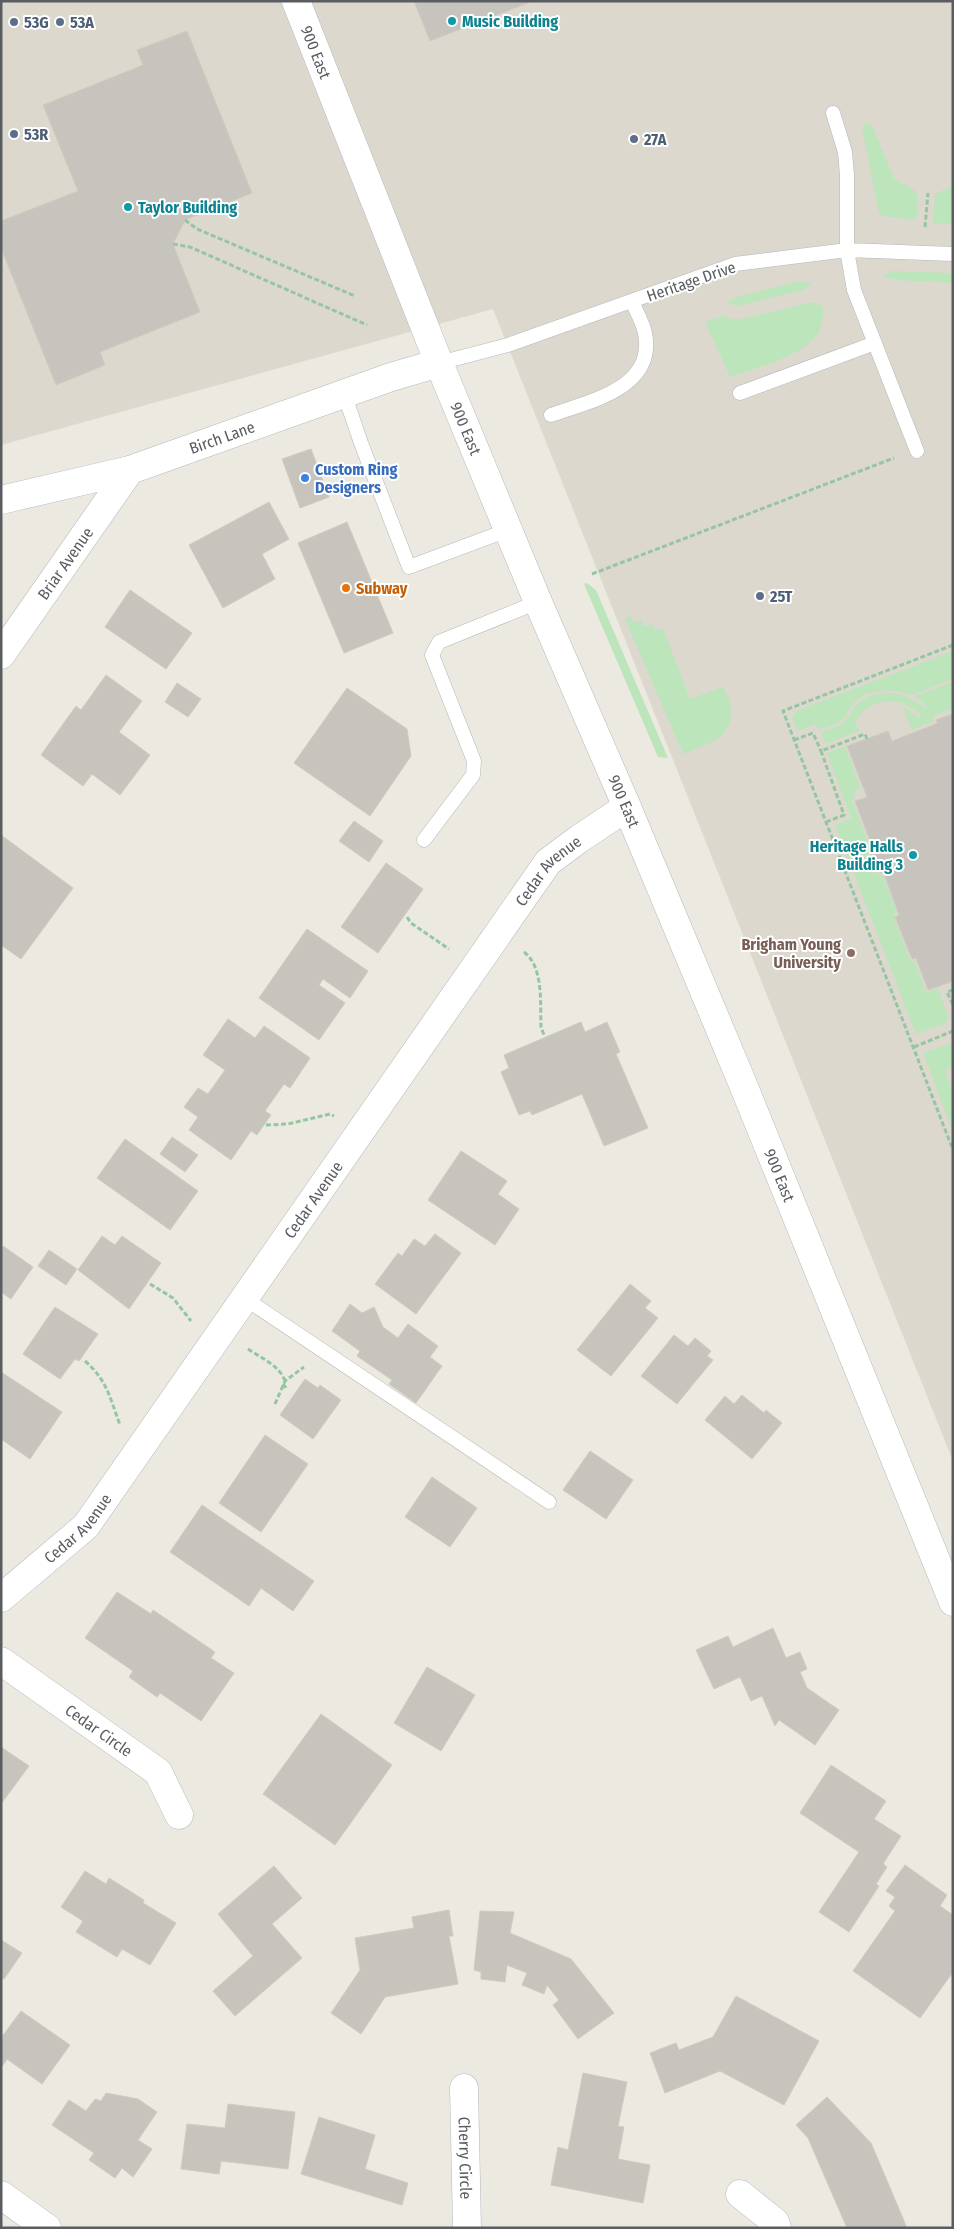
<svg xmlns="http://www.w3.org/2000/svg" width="954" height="2229" viewBox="0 0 954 2229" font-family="'Fira Sans Condensed',sans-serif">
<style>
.education{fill:#dcd8ce}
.green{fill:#bce5bc}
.building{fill:#c7c4bd;stroke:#d1cbbe}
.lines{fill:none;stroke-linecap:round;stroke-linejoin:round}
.lane-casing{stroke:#b3b7bb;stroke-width:15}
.street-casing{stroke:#b3b7bb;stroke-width:29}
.secondary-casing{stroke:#b4b8bd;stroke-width:29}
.path{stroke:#95c6a2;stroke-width:3;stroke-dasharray:5 2.5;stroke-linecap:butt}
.lane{stroke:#fff;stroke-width:14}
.street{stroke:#fff;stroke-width:28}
.secondary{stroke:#fff;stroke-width:28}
.culture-dot{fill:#0f9aa8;stroke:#fff;stroke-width:2}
.service-dot{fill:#5c6f8a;stroke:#fff;stroke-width:2}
.shop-dot{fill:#3f7fe0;stroke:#fff;stroke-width:2}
.food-dot{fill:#e8710a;stroke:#fff;stroke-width:2}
.education-dot{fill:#8d6e63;stroke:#fff;stroke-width:2}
.labels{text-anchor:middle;stroke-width:4;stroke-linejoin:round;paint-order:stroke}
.culture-label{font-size:16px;font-weight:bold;fill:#0d838f;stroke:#fff;text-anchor:start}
.service-label{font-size:16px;font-weight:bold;fill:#4e5e75;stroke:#fff;text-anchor:start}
.street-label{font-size:16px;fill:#595d61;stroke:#fff}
.shop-label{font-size:16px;font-weight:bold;fill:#366cbe;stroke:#fff;text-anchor:start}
.food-label{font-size:16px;font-weight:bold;fill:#c56008;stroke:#fff;text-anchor:start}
.education-label{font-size:16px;font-weight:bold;fill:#785e54;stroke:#fff;text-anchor:end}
</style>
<rect width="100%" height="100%" fill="#ece9e0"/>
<path class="education" d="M1,1H953V1461L493,309L1,445Z"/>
<path class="green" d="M864,124H869L873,128L894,178L914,190L917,195V218L914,220L882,216L879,213L862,128Z
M953,186V224L933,223L935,194Z
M892,271L953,273V283L895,280L882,276Z
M799,281L812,284L803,290L738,306L726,302L743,295Z
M813,302L823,307C823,318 823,327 816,336C801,357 755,368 730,377L705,322L722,316L736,320Z
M587,583L596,590L668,758L658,757L584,584Z
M631,616L634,623L641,620L644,627L652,624L655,631L663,628L690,699L722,687C728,694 731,704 731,713C732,740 703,745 683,754L625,619Z
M953,651V679L911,695C892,688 867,687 852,705C848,709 846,718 841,721C836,725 826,727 819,730L816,724L798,731L792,719L796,711Z
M953,682V709L933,716L934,721L912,730L902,706L919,718L921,715C901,696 870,696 855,722L859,731L825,744L821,732C827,729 837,728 842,724C848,720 851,710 856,705C879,685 904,692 926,709L927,707L915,696Z
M845,746L861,789L853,792L855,798L852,800L871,850L867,858L873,872L883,876L897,913L893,915L911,962L915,961L926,992L938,988L949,1019L945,1024L916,1034L835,825L851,818L827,753Z
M953,1042V1067L945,1070L953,1092V1132L923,1053Z"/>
<path class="building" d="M414,1H533L430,41Z
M187,31L252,193L185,220L173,244L200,312L100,352L105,365L56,385L1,248V221L78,191L43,105L143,65L137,50Z
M311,449L329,497L300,508L282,459Z
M269,502L289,539L262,554L275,579L223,608L189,545Z
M347,522L393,633L344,653L298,543Z
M130,590L192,633L166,669L105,627Z
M106,675L142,701L119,732L150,755L120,795L92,774L83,786L41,755L76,706L81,710Z
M177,683L201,699L188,717L165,702Z
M347,688L407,729L411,756L370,816L294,763Z
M953,714V981L928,990L916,958L912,959L895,917L899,915L884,874L875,870L870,859L874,851L855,801L867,797L847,746L888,731L892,741L938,723L936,720Z
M354,821L383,841L369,862L339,841Z
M1,835L73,888L21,959L1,945Z
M386,863L423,889L378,953L341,927Z
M307,929L368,971L350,998L323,979L319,985L345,1003L319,1040L259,998Z
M228,1019L255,1038L264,1026L310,1058L290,1088L284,1084L265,1111L271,1115L257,1135L251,1131L231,1160L189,1130L198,1117L184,1107L198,1088L208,1094L225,1070L203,1055Z
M581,1022L585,1032L607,1022L620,1052L616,1054L648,1128L604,1146L582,1094L532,1115L530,1111L519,1115L501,1072L509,1068L504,1055Z
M172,1137L198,1155L185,1172L160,1154Z
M125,1139L198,1191L170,1230L97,1178Z
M461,1151L507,1181L498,1194L519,1209L495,1245L428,1200Z
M435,1234L461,1253L416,1314L375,1284L398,1253L402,1256L414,1239L425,1246Z
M102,1236L115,1245L122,1236L161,1263L129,1309L78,1270Z
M3,1246L33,1267L11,1299L1,1292V1249Z
M49,1250L77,1269L66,1285L38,1266Z
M630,1284L651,1301L645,1308L658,1318L611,1376L577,1350Z
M350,1304L362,1313L374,1307L383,1327L398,1338L408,1324L438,1346L430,1357L442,1366L416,1403L389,1384L392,1380L357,1356L360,1351L332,1331Z
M55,1307L98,1334L79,1361L75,1359L60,1379L23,1354Z
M674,1335L688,1346L695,1338L711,1351L707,1356L713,1360L677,1404L641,1376Z
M1,1372L62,1412L30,1459L1,1439Z
M305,1379L318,1388L320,1385L341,1400L313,1439L280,1415Z
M742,1395L764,1413L766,1410L782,1423L752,1459L705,1420L725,1396L734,1404Z
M265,1435L308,1464L261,1532L219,1503Z
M590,1451L633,1480L606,1519L563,1490Z
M432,1477L477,1508L450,1547L405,1517Z
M202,1505L314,1581L293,1611L261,1588L249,1606L170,1552Z
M117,1592L151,1614L153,1610L215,1652L211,1658L234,1673L201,1721L160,1693L157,1697L129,1677L133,1671L85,1638Z
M773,1628L786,1658L800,1652L807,1669L800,1672L807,1688L839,1710L815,1745L779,1720L775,1726L762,1696L751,1701L740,1677L714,1689L696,1650L728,1636L733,1647Z
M427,1667L475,1695L441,1751L394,1723Z
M321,1714L392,1765L335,1845L263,1794Z
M1,1747L29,1766L1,1804Z
M831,1765L886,1801L874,1819L901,1836L883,1864L887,1867L876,1884L879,1886L849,1932L819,1912L859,1852L800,1813Z
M905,1865L947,1895L940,1906L953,1915V1972L920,2018L853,1971L895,1911L889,1906L895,1897L886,1891Z
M274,1866L302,1898L272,1924L302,1958L235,2016L213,1991L253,1956L218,1914Z
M85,1871L106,1884L109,1878L144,1900L143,1903L176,1923L150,1965L122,1949L117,1957L76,1932L83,1921L61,1907Z
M449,1910L453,1936H449L458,1984L385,1997L361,2034L331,2013L360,1970L355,1938L414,1928L412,1917Z
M480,1911L514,1912L510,1933L571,1959L614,2013L578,2039L553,2005L559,2000L547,1985L544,1994L522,1985L527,1973L507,1965L505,1982L481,1979V1972L474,1970Z
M1,1940L22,1953L4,1979L1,1978Z
M736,1996L819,2041L784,2105L720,2071L665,2093L650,2053L676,2043L679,2050L713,2037Z
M21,2011L70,2045L42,2084L7,2059L1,2068V2038Z
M583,2073L627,2082L618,2126L624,2127L618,2159L650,2165L643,2203L551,2185L558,2147L568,2150Z
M106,2093L138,2099L157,2112L138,2140L152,2149L133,2177L122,2168L115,2178L89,2160L94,2153L52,2125L69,2100L86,2111L95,2099L101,2101Z
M827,2097L871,2143L907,2228H847L808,2138L796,2125Z
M228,2104L295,2112L288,2169L221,2161L219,2174L181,2169L187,2124L225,2128Z
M319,2117L375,2135L365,2169L408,2183L402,2205L301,2174Z"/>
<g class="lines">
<g class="lane-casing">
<path id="lane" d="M833,113L845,152L847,175V250L854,290L917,451
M439,363L508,345L735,264L847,250L953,254
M344,393L361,443L409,567L508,530
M740,393L875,343
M551,415C589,401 656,389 645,333C643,323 636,311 632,301
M424,840L473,775L474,761L432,655L439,642L538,602
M244,1298L549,1502"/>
</g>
<g class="street-casing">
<g id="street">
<path id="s1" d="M1,500L130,470L391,377L439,363"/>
<path id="s2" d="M1,655L130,470"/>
<path id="s3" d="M1,1598L86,1526L548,862L579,839L627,807"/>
<path id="s4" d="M1,1661L158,1772L179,1815"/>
<path id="s5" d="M464,2088L467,2228"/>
<path d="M740,2194L775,2222L777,2228"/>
<path d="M1,2195L47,2228"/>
</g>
</g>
<g class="secondary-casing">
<g id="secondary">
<path id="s6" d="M296,1L439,363L538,602L627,807L742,1082L953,1602"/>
</g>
</g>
<path class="path" d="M185,220L197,229L355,296
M925,227L928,193
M173,244L190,247L367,325
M592,574L894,458
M953,645L783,711L953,1150
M794,740L813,733L821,751
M826,822L844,815L821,751L865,734L867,739
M407,917L411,923L449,949
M524,952C544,967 540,1004 541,1027L544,1035
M953,990L947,992L953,1005
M914,1047L953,1031
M266,1125L288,1124L330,1114L334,1116
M150,1284L173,1298L191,1321
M248,1349C261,1358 279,1365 285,1381
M85,1361C107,1380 110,1398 120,1425
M283,1384L287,1389
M275,1404L285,1381L304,1367"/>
<use href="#lane" class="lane"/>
<use href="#street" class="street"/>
<use href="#secondary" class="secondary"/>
</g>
<g class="culture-dot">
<circle cx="452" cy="21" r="5"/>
<circle cx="128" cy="207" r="5"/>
<circle cx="913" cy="855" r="5"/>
</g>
<g class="service-dot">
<circle cx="14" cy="22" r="5"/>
<circle cx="60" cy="22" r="5"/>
<circle cx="14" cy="134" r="5"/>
<circle cx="634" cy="139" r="5"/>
<circle cx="760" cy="596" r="5"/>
</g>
<circle class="shop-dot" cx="305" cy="478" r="5"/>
<circle class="food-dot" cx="346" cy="588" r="5"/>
<circle class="education-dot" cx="851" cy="953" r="5"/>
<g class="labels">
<g class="culture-label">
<text x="462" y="27">Music Building</text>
<text x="138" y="213">Taylor Building</text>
<text x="903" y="852" text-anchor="end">Heritage Halls<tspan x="903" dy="18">Building 3</tspan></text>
</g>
<g class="service-label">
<text x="24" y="28">53G</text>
<text x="70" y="28">53A</text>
<text x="24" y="140">53R</text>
<text x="644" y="145">27A</text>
<text x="770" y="602">25T</text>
</g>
<g class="street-label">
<text dy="6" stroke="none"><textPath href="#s6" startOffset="55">900 East</textPath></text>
<text transform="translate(691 281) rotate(-19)" y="6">Heritage Drive</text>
<text dy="6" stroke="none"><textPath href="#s6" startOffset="460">900 East</textPath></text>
<text dy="6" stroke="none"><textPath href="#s1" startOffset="230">Birch Lane</textPath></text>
<text dy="6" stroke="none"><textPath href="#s2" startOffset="112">Briar Avenue</textPath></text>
<text dy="6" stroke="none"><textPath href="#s6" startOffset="865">900 East</textPath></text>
<text dy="6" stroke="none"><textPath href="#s3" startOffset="914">Cedar Avenue</textPath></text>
<text dy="6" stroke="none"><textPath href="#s6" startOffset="1270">900 East</textPath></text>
<text dy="6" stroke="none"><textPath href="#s3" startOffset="509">Cedar Avenue</textPath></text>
<text dy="6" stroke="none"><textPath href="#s3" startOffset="104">Cedar Avenue</textPath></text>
<text dy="6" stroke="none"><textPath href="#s4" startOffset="120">Cedar Circle</textPath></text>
<text dy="6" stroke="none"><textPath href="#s5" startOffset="70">Cherry Circle</textPath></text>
</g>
<g class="shop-label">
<text x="315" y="475">Custom Ring<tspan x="315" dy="18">Designers</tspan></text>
</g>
<g class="food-label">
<text x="356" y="594">Subway</text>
</g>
<g class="education-label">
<text x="841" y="950">Brigham Young<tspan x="841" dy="18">University</tspan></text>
</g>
</g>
<rect width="954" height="2229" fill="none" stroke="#595d61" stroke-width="5"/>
</svg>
